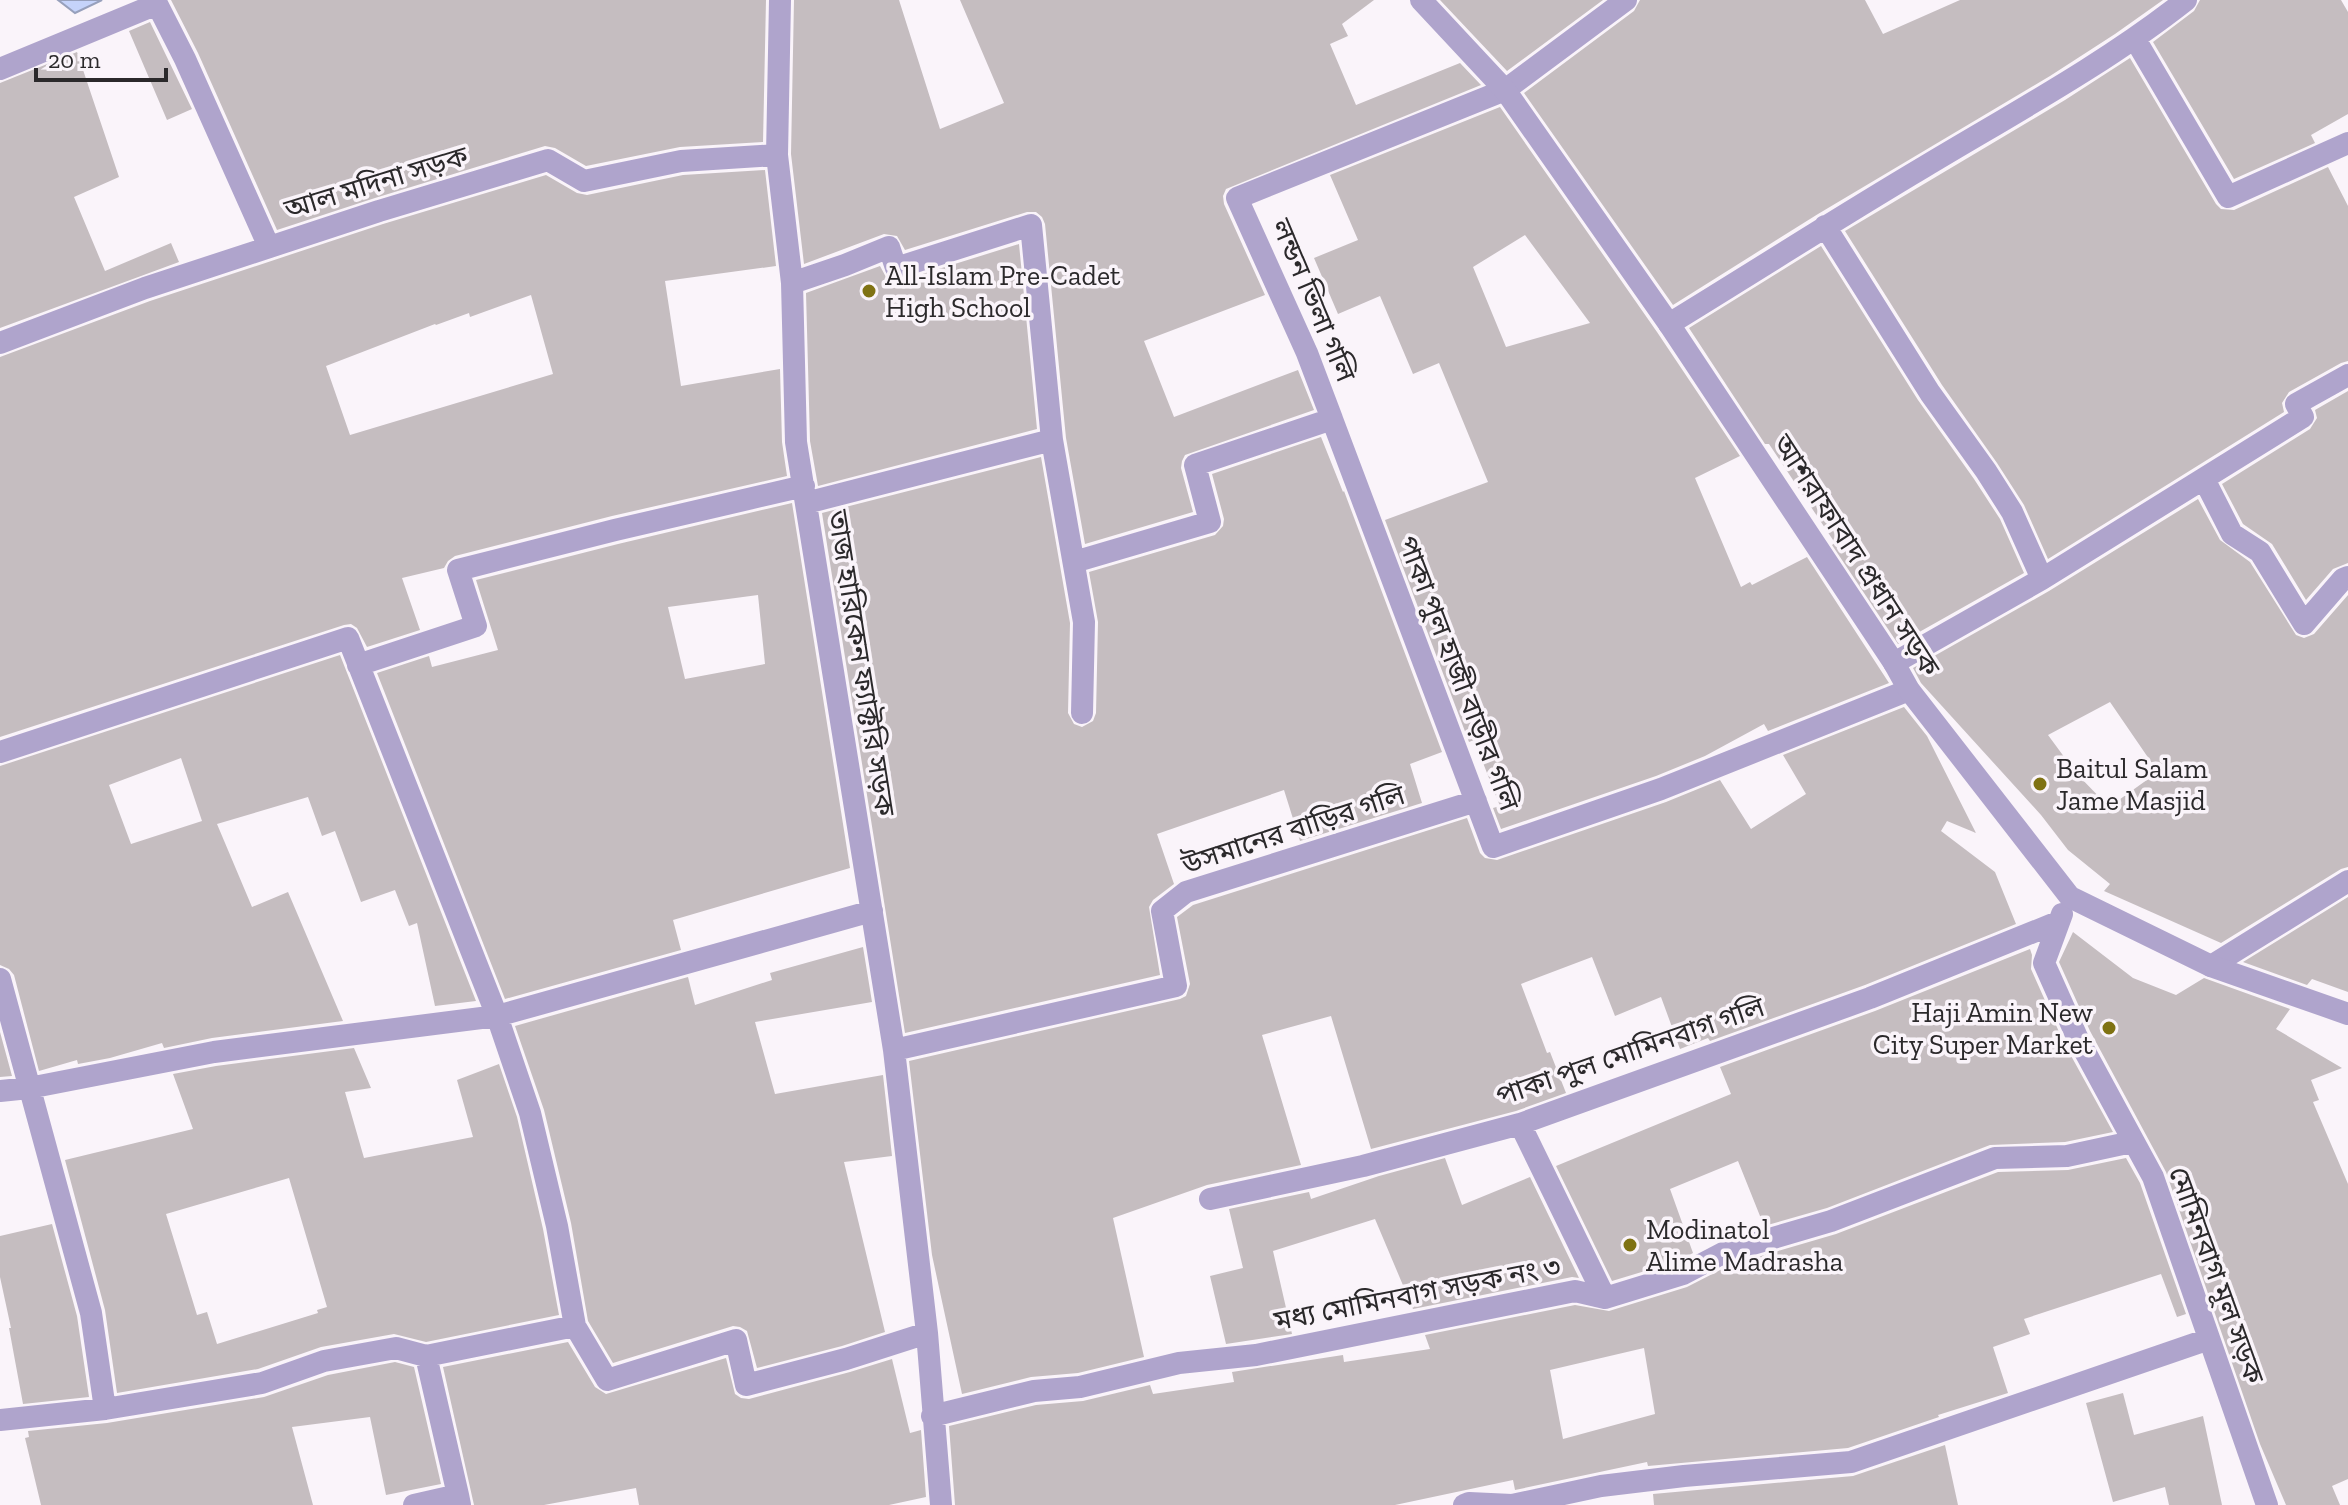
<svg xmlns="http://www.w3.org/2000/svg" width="2348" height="1505" viewBox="0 0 2348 1505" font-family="'Zilla Slab','Noto Sans Bengali',serif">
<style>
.water{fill:#c5d3fa;stroke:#97a0bc;stroke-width:2}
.building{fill:#c5bdc0;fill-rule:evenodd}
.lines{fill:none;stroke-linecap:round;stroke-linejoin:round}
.minor{stroke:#afa4cc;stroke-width:22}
.tertiary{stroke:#afa4cc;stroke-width:22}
.poi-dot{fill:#7f7213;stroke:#faf4fa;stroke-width:3}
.labels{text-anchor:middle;stroke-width:7;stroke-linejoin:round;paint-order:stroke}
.street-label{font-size:28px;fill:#2b292b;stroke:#faf4fa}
.poi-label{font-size:28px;fill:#2b292b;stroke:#faf4fa;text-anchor:start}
</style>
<rect width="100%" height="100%" fill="#faf4fa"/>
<path class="water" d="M58,0H102L75,13Z"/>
<path class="building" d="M171,0H766L763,142L680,147L586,166L555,148L545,146L375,198L277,230L198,53Z
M794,0H899L940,129L1004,103L960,0H1374L1342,24L1348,36L1330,44L1356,105L1460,63L1481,85L1226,189L1223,196L1224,204L1265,295L1144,341L1174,417L1298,370L1314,410L1185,455L1182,461L1181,468L1193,512L1085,544L1066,438L1045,224L1042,217L1036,212H1027L905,250L897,236L884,234L804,264L791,154Z
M1440,0H1603L1507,71Z
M1640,0H1865L1883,34L1960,0H2163L2115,34L2050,76L1818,214L1673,305L1524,93L1634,11Z
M2200,0H2341L2348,12V114L2311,135L2315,143L2234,179L2153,42L2194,11Z
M150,22L192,109L167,120L129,31Z
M77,52L119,177L74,197L105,271L171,243L179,262L0,328V83Z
M2130,58L2216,204L2221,209L2234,210L2328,167L2348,206V361L2341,363L2289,392L2282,403L2284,412L2048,559L2024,505L1997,463L1942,385L1845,231L2065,100Z
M1500,107L1657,332L1740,456L1695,478L1741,587L1750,582L1752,585L1807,557L1889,683L1768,731L1764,724L1705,756L1656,776L1501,829L1493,808L1500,806L1474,740L1469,742L1385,520L1488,482L1439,363L1413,374L1380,296L1338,314L1314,258L1358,240L1330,175ZM1525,235L1590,323L1506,347L1473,267Z
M765,170L776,266L665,281L681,386L780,369L782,442L787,476L612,516L455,556L448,561L444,568L402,578L420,630L367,647L357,628L351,624L344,625L0,737V357L150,301L383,224L546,175L577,193L587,195L683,175ZM531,295L553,374L350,435L326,366L435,324L436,325L469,313L470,317Z
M1019,244L1037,429L818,486L810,441L806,293L880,266L887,279L900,281Z
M1821,246L1918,400L1974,479L2000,519L2024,573L1898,644L1832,545L1835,543L1769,444H1765L1689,328Z
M2348,391V563L2333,569L2306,600L2272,544L2243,524L2222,484L2310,429L2317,418L2315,410Z
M1321,437L1343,492L1344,491L1442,752L1410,764L1422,803L1300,841L1284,790L1157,834L1174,884L1153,900L1149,907L1160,975L905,1033L822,513L1041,457L1070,623L1068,713L1074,724L1082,727L1093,721L1096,713L1098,622L1089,572L1215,535L1223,526L1224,519L1212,474Z
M2198,499L2220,540L2250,562L2296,635L2304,638L2314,634L2348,595V867L2341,869L2221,943L2104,891L2110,884L2068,850L2041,815L1921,683L1913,668L2049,591ZM2110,702L2158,772L2109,807L2076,773L2048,735Z
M792,503L850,868L673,920L681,950L505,999L377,673L429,656L432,667L498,650L476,580L618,544ZM758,595L765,664L685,679L668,607Z
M340,655L476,1001L435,1006L417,923L409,926L395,890L361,902L335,831L322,836L308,797L217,824L252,907L288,892L343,1021L212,1038L164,1048L162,1043L110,1058L78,1064L77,1060L39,1071L14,975L9,969L0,965V766ZM181,758L202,821L131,844L109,785Z
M1904,707L1927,736L1976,833L1947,821L1941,831L1995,872L2016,924L1865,985L1710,1041L1708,1038L1680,1049L1661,997L1615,1016L1592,957L1521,984L1547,1053L1550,1052L1566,1093L1516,1111L1371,1149L1331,1016L1262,1035L1301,1165L1207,1185L1113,1218L1144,1357L1078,1373L1031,1377L962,1394L932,1255L909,1061L1180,999L1186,996L1190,984L1177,917L1193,905L1467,818L1480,853L1485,858L1497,860L1666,802L1720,780L1751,829L1806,794L1783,755Z
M2348,897V992L2312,979L2307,985L2243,962Z
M2073,932L2133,978L2176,995L2204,978L2290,1009L2276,1029L2342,1068L2311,1080L2319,1100L2313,1102L2348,1184V1479L2332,1486L2340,1505H2286L2260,1444L2166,1172L2090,1031L2059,962Z
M863,947L872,1002L755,1022L775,1094L883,1075L892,1156L844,1162L885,1332L842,1346L757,1368L747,1331L740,1327L733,1326L613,1363L588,1321L571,1223L544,1110L515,1026L688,977L695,1005L772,980L770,973Z
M2030,949L2032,955L2031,969L2064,1043L2113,1132L2065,1142L1990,1145L1827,1208L1764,1226L1738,1161L1670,1189L1693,1253L1678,1261L1612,1281L1556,1166L1731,1094L1720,1067L1875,1011Z
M0,1032L12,1076L0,1077Z
M354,1048L371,1088L345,1092L364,1158L473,1137L457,1080L499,1064L517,1117L543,1229L559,1315L426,1342L394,1334L321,1347L258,1369L117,1393L105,1310L65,1160L193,1129L173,1074L216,1066ZM289,1178L327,1307L317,1310L318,1313L217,1344L207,1312L197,1315L166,1214Z
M1445,1158L1462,1205L1530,1177L1579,1278L1572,1277L1413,1309L1375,1219L1273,1251L1292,1334L1226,1344L1210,1276L1243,1268L1229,1209L1309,1192L1311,1199L1379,1176Z
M2126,1158L2140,1183L2186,1314L2177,1317L2161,1274L2024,1319L2030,1334L1993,1347L2008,1393L1938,1415L1939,1417L1848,1448L1648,1466L1647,1462L1515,1490L1513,1480L1395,1505H955L949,1426L1036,1405L1083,1401L1150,1385L1153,1394L1234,1382L1232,1372L1343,1355L1344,1362L1430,1349L1425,1335L1575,1305L1609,1311L1687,1287L1730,1265L1836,1234L1998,1172L2068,1170ZM1644,1348L1655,1414L1563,1439L1550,1370Z
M52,1224L77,1316L89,1397L23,1404L9,1328H11L0,1277V1236Z
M568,1342L595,1387L606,1394L726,1358L735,1394L741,1398L749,1399L850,1372L892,1359L910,1433L921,1430L926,1497L889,1505H639L636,1488L544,1505H474L443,1367Z
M395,1362L414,1367L441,1484L386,1495L370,1417L292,1427L313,1505H41L25,1438L29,1437L28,1431L107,1423L264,1397L328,1375Z
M2123,1393L2134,1435L2203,1416L2222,1505H2169L2165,1487L2113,1502L2086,1403Z
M1945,1445L1958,1505H1654L1653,1494L1853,1476Z"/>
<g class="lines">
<path class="minor" d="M155,0L185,59L269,247
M780,0L777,155L792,283L796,442L894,1050L927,1333L941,1505
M2135,39L2228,197L2348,143
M0,69L157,4
M1825,226L1930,393L1986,471L2012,512L2042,579
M792,283L845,265L889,247L896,268L1031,225L1052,440
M1669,324C1754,272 1838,218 1924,167C2012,114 2105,64 2186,0
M0,343L145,288L379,211L548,160L584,181L681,161L777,155
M1332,419L1493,847L1661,789L1909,690
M2204,479L2232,534L2260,552L2304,624L2343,579L2348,577
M806,503L1052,440L1084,622L1082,713
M1074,562L1210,522L1195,465L1332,419L1307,353L1237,198L1505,90L1626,0
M1894,663L2042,579L2303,417L2296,404L2348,375
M358,665L476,626L458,570L615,530L804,486
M0,752L348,638L497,1016L530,1113L557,1226L575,1326
M2062,914L2044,963L2077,1037L2153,1177L2267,1505
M2211,966L2348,881
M0,979L91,1313L105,1409
M894,1050L1176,986L1162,911L1186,892L1476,801
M0,1091L29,1088L214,1052L497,1016L872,911
M1520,1124L1605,1298
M1210,1199L1363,1166L1520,1124L1870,998L2058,922
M426,1356L458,1495
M932,1416L1034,1391L1080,1387L1179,1363L1256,1355L1575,1291L1605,1298L1683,1274L1725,1252L1831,1221L1995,1158L2067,1156L2132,1142
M0,1420L105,1409L262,1383L324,1361L396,1348L426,1356L575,1326L607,1380L736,1340L746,1385L846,1359L927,1333
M414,1505L458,1495L460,1505
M1464,1505L1469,1503L1512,1505L1601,1486L1684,1476L1851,1462L2209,1339"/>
<path class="tertiary" d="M1421,0L1505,90L1669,324L1894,663L1909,690L2070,897L2211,966L2348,1014"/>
</g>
<g class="poi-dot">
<circle cx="869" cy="291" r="8"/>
<circle cx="2040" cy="784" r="8"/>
<circle cx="2109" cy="1028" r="8"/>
<circle cx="1630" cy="1245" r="8"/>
</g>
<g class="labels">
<g class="street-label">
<text transform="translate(376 182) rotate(-17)" y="10">আল মদিনা সড়ক</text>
<text transform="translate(1314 300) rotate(67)" y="10">লন্ডন ভিলা গলি</text>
<text transform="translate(1857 555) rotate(57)" y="10">আশরাফাবাদ প্রধান সড়ক</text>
<text transform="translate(862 663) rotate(81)" y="10">তাজ হারিকেন ফ্যাক্টরি সড়ক</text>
<text transform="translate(1459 673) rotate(69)" y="10">পাকা পুল হাজী বাড়ীর গলি</text>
<text transform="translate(1293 829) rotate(-18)" y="10">উসমানের বাড়ির গলি</text>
<text transform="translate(1630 1051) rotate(-19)" y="10">পাকা পুল মোমিনবাগ গলি</text>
<text transform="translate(2217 1275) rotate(70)" y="10">মোমিনবাগ মূল সড়ক</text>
<text transform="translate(1417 1293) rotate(-11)" y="10">মধ্য মোমিনবাগ সড়ক নং ৩</text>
</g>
<g class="poi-label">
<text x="885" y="285">All-Islam Pre-Cadet<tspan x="885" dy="32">High School</tspan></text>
<text x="2056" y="778">Baitul Salam<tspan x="2056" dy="32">Jame Masjid</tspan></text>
<text x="2093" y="1022" text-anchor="end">Haji Amin New<tspan x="2093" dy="32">City Super Market</tspan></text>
<text x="1646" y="1239">Modinatol<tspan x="1646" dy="32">Alime Madrasha</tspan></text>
</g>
</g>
<path d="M36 68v12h130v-12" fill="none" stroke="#2b292b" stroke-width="4"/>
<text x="48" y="68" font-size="24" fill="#2b292b" stroke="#faf4fa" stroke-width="6" paint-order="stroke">20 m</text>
</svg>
